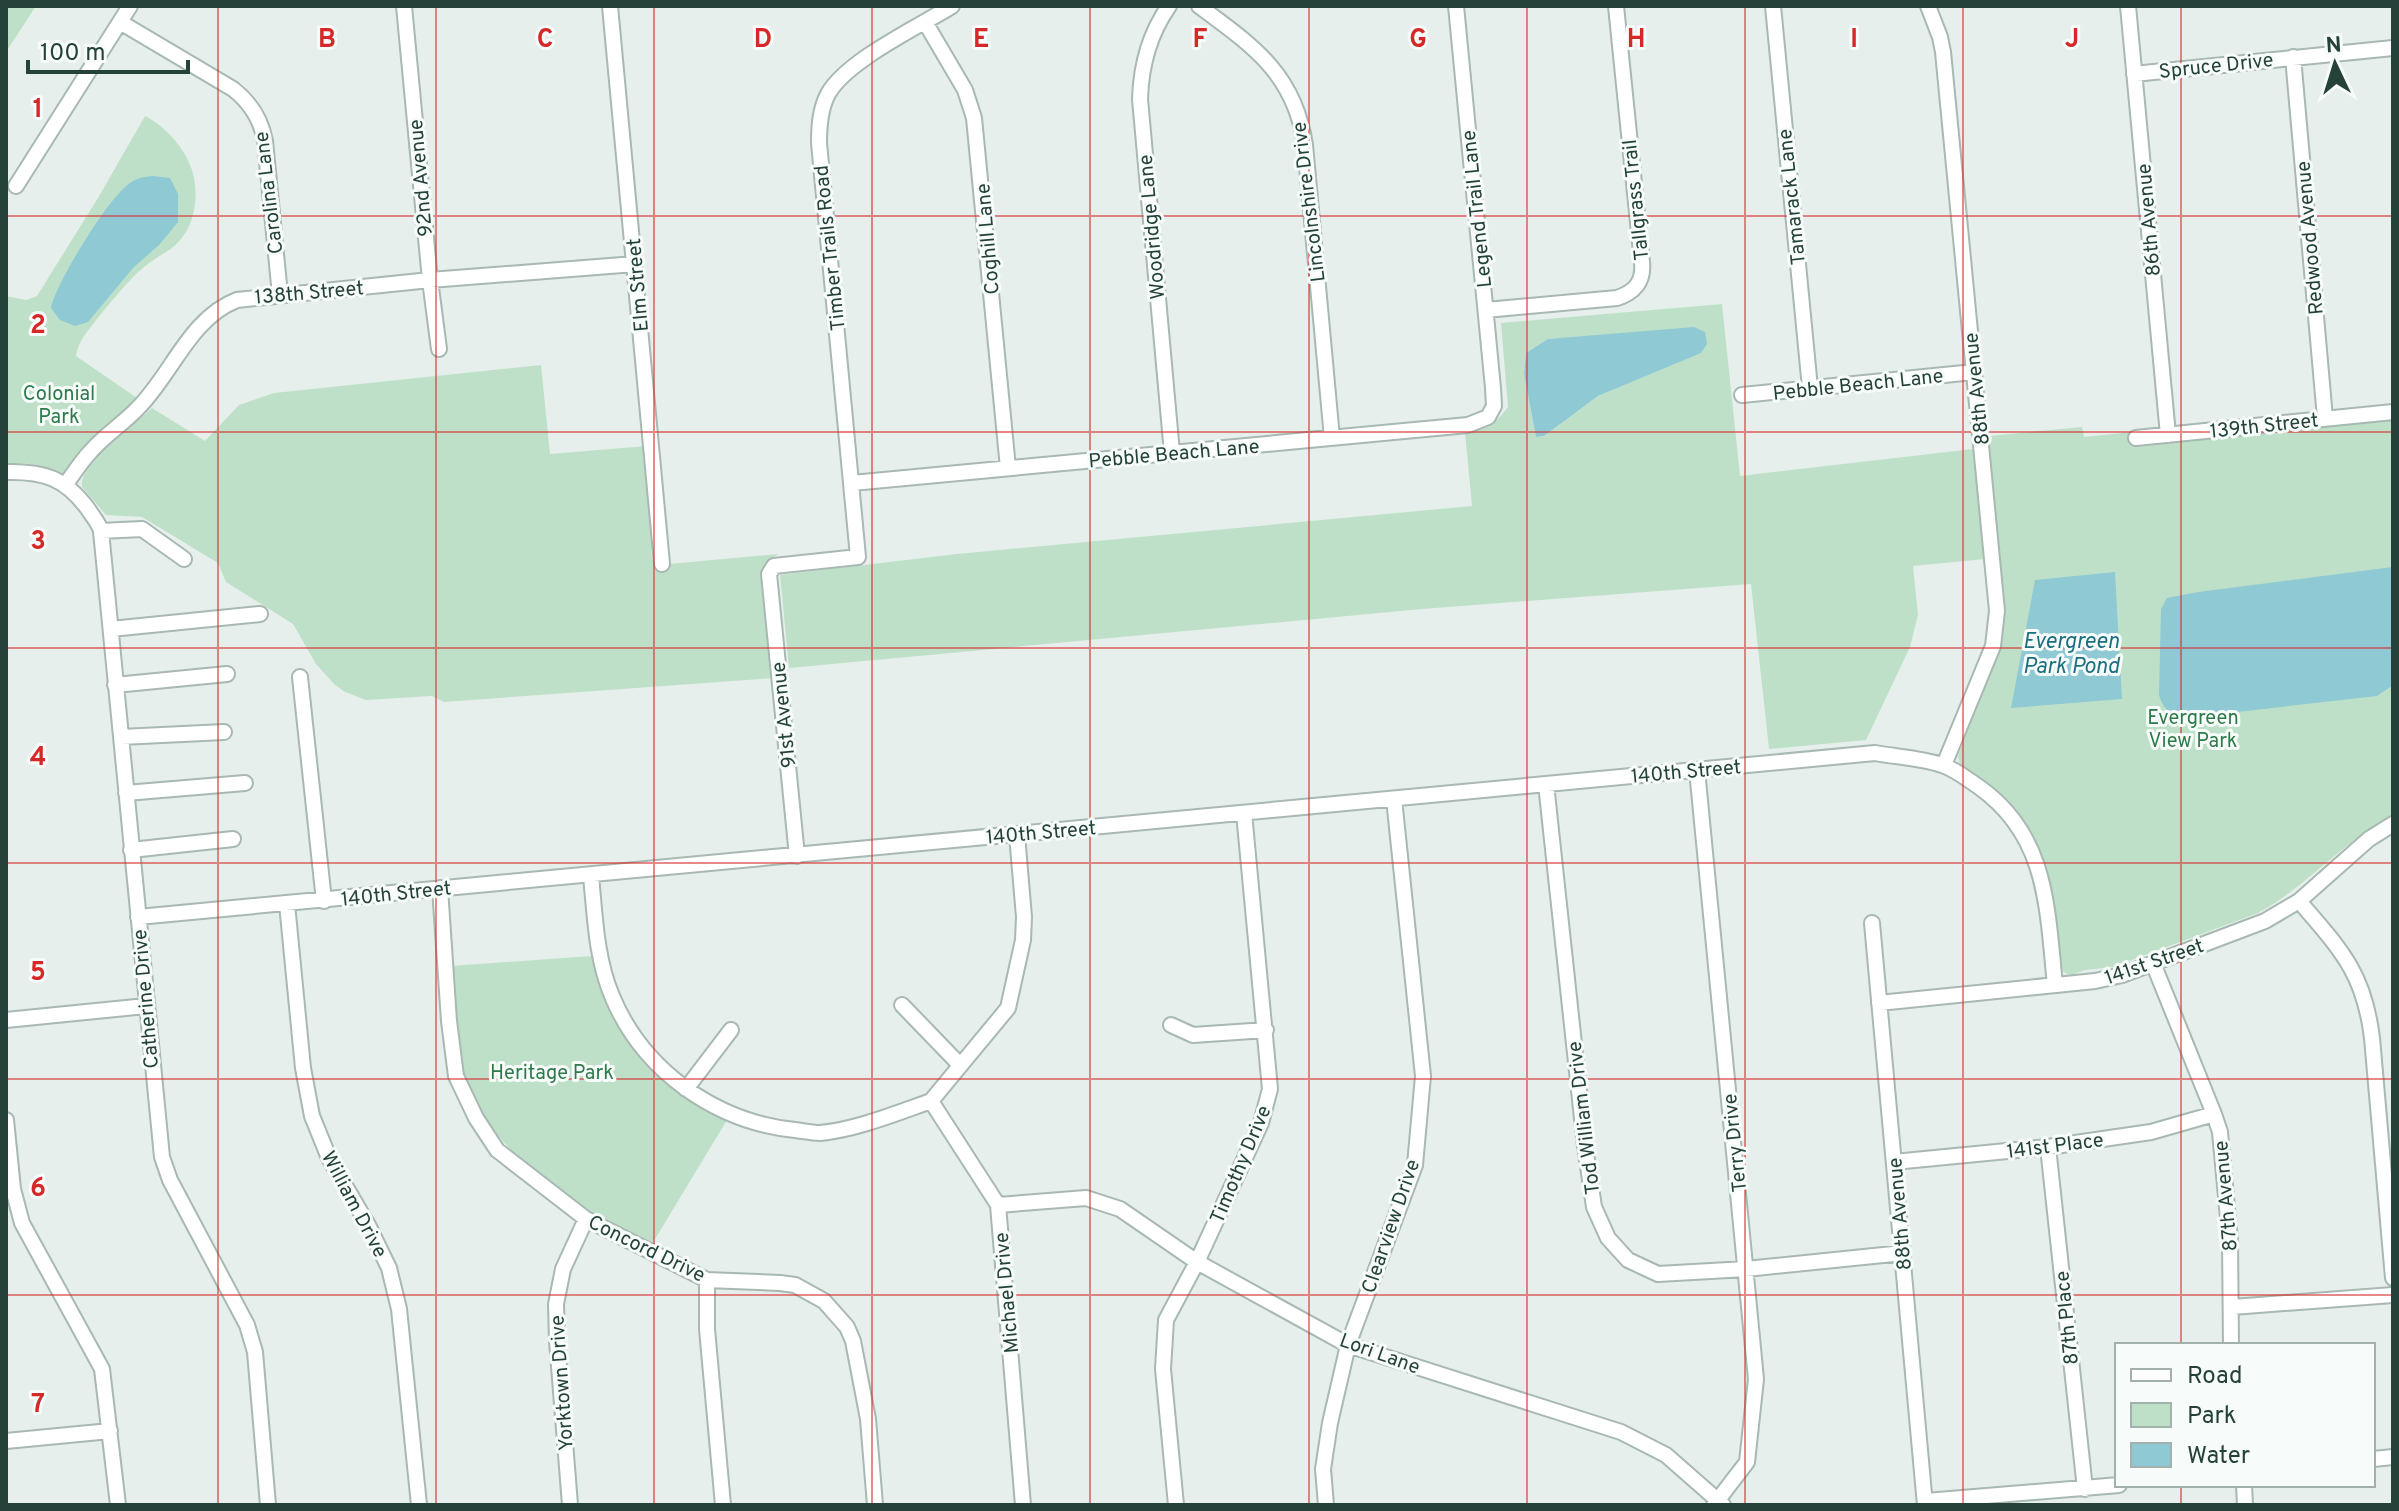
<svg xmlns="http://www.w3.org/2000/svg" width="2399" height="1511" viewBox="0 0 2399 1511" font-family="Overpass,sans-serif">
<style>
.green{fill:#bfe0c8;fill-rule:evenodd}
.water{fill:#8ec9d4}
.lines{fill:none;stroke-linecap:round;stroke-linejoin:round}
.minor-casing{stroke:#a8b8b2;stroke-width:18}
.minor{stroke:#fff;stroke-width:14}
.grid{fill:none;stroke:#d62828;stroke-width:2;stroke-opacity:0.55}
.labels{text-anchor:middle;stroke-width:6;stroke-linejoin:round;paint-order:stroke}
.street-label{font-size:20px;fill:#24423a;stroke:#f7fbf9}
.park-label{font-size:20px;fill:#2d7a4b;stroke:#f7fbf9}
.water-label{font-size:22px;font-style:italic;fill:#1c6f80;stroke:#f7fbf9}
.grid-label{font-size:26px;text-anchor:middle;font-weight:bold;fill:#d62828;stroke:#f7fbf9;stroke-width:6;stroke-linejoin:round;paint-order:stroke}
</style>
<rect width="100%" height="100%" fill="#e6efeb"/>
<path class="green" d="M8,6H36L6,52V9Z
M145,116C165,126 185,148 192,170C200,197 195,230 172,248C160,256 148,263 137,273C123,287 109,304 97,319C88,331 78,341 76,356L137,398L89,443L64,474L38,465L24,463L6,465V296L26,300L37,296L98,198Z
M1722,304L1740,476L1973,449L1985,559L1913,566L1918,615L1910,647L1866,740L1769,749L1751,584L1422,609L789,668L780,575L957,554L1472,506L1465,432C1487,430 1495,424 1508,407L1501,323ZM1586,337L1700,353L1598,396L1544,436L1536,437L1524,374L1526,353L1548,339Z
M541,365L550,454L647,446L656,541L651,550L652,560L658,565L778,554L768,561L764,568L774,678L444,702L432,696L366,700L345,692L335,685L316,664L293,624L226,582L218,563L142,517L106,515L82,487C80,460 134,426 152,408L205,441L239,405L274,393Z
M2393,418V816C2342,841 2307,887 2258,913L2113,967L2085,970L2071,975L2065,973L2061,968C2052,894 2053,849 1998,793C1986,781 1969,775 1959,762L1958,756L1998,648L2003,607L1989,436L2082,427L2084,437L2132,432L2134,442Z
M592,956C606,1030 658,1091 727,1120L652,1244C632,1233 611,1224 591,1213C537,1180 476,1128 461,1064C454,1032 454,998 451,966Z"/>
<path class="water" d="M153,176L170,178L178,194V222L160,244L133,268L88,322L75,326L60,320L51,308C56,283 104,206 124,188C133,179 141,177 153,176Z
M1694,327L1705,332L1707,344L1701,353L1598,396L1544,436L1536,437L1524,374L1526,353L1548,339Z
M2393,567V685L2377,696L2184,718C2170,715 2164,710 2159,695L2161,609L2167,598L2198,592Z
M2115,572L2122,699L2011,708L2035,580Z"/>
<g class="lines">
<g class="minor-casing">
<path id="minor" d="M404,6L430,280L439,349
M610,6L662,564
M1169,6C1150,33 1141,66 1140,99L1172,453
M1199,6C1253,46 1295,74 1305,145L1332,438
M1773,6L1810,388
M1928,6L1940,37L1943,52L1997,611L1993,646L1944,765
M2128,6L2168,435
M120,22L233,89C251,103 261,119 265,141L280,295
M925,22L965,90L974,118L1008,468
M2293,57L2325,418
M2134,74L2393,48
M16,186L130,6
M1486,310L1617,298C1635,292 1644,282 1642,262L1616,6
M1742,395L1974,372
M2136,438L2393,412
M6,472C44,471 65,478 88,509C93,517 99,523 101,531L162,1157L170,1180L247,1325L255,1352L268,1505
M852,483L1468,425L1488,417L1494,406L1493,388L1456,6
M66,484C74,473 82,460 92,450C106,434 124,423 138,408C172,374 190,318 237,300L430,280L635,264
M101,531L142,529L184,559
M111,629L260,614
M300,677L324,901
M115,685L227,674
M121,737L224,732
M1697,770L1756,1379L1747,1462L1714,1505
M1546,784L1585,1146L1594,1207L1608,1238L1628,1260L1658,1274L1746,1269L1903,1253
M126,793L245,783
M131,850L233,839
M797,856L769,574L774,566L858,557L819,143C819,126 820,109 828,94C846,61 918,27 952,6
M591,876C595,916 596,958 612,996C643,1071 716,1122 795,1130C803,1131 812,1133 820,1133C855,1130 897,1113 931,1101
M440,888L449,1021L456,1076L476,1118L497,1150L586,1219L707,1280L780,1283L795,1285L824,1301L847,1327L853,1341L868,1419L875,1505
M2299,901C2340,949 2364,972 2372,1038L2393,1278
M287,904L303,1068L312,1116L329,1158L368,1225L389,1268L399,1309L419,1505
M138,917L1875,753C1897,757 1921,758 1942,765C1955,769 1967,779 1979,787C2048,836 2047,908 2055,985
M1872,923L1925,1505
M2153,963L2214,1114L2220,1132L2230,1240L2231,1345
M1879,1003L2095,981L2122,975L2265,921L2299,901L2369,839L2393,824
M902,1005L959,1064
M6,1020L146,1006
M1171,1025L1193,1035L1266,1030
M686,1089L731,1030
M931,1101L998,1205L1023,1505
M931,1101L1008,1008L1023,940L1024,917L1017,835
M6,1120L13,1189L22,1223L102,1369L118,1505
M2048,1147L2085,1489
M1894,1162L2048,1147L2151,1132L2214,1114
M998,1205L1086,1198L1120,1209L1197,1262L1348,1345L1621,1432L1666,1455L1723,1505
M707,1280V1329L723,1505
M2232,1307L2393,1295
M6,1441L110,1431
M2373,1459L2393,1457
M2244,1485L2245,1505
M1926,1501L2119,1485
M570,1505L557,1341L556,1304L563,1269L586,1219
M1176,1505L1163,1369L1166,1320L1197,1262L1261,1123L1270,1089L1244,813
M1326,1505L1323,1469L1330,1423L1348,1345L1415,1165L1423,1076L1394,799"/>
</g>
<use href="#minor" class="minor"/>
</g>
<path class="grid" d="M218,6V1505M436,6V1505M654,6V1505M872,6V1505M1090,6V1505M1309,6V1505M1527,6V1505M1745,6V1505M1963,6V1505M2181,6V1345M6,216H2393M6,432H2393M6,648H2393M6,863H2393M6,1079H2393M6,1295H2393M2181,1485V1505"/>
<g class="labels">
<g class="street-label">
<text transform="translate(2216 65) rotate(-6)" y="7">Spruce Drive</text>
<text transform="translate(420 178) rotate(-95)" y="7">92nd Avenue</text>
<text transform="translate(268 193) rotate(-97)" y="7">Carolina Lane</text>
<text transform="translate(1791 197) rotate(-96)" y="7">Tamarack Lane</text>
<text transform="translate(1635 200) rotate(-96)" y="7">Tallgrass Trail</text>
<text transform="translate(1308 202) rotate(-97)" y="7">Lincolnshire Drive</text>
<text transform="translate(1476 209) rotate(-96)" y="7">Legend Trail Lane</text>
<text transform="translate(2148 220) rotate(-95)" y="7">86th Avenue</text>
<text transform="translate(1151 227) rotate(-95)" y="7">Woodridge Lane</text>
<text transform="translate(2309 238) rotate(-95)" y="7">Redwood Avenue</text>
<text transform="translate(987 239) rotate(-95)" y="7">Coghill Lane</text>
<text transform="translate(829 248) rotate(-96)" y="7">Timber Trails Road</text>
<text transform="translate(637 285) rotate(-95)" y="7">Elm Street</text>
<text transform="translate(309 292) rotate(-5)" y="7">138th Street</text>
<text transform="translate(1858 384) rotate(-6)" y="7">Pebble Beach Lane</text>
<text transform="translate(1976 389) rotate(-96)" y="7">88th Avenue</text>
<text transform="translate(2264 425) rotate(-6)" y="7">139th Street</text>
<text transform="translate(1174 453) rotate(-5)" y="7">Pebble Beach Lane</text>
<text transform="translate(783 715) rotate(-96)" y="7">91st Avenue</text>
<text transform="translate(1686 771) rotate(-5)" y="7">140th Street</text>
<text transform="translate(1041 832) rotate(-5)" y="7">140th Street</text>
<text transform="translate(396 893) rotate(-6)" y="7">140th Street</text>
<text transform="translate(2154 961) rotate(-19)" y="7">141st Street</text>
<text transform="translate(145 999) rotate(-95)" y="7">Catherine Drive</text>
<text transform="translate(1583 1118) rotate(-97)" y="7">Tod William Drive</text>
<text transform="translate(1734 1143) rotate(-96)" y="7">Terry Drive</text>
<text transform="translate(2055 1145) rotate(-7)" y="7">141st Place</text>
<text transform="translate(1240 1164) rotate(-67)" y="7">Timothy Drive</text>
<text transform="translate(2225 1196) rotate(-95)" y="7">87th Avenue</text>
<text transform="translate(355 1204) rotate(62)" y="7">William Drive</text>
<text transform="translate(1899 1214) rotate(-95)" y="7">88th Avenue</text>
<text transform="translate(1390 1226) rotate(-71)" y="7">Clearview Drive</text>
<text transform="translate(647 1248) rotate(26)" y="7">Concord Drive</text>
<text transform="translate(1006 1293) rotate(-95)" y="7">Michael Drive</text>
<text transform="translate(2066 1318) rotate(-96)" y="7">87th Place</text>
<text transform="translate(1380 1353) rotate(20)" y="7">Lori Lane</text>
<text transform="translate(561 1383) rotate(-94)" y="7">Yorktown Drive</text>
</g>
<g class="park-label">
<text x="59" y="400">Colonial<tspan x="59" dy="23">Park</tspan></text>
<text x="2193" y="724">Evergreen<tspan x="2193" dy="23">View Park</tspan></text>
<text x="552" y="1079">Heritage Park</text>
</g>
<g class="water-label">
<text x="2071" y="648">Evergreen<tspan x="2071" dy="25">Park Pond</tspan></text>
</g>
</g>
<g class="grid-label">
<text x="327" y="47">B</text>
<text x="545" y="47">C</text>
<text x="763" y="47">D</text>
<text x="981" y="47">E</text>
<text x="1200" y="47">F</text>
<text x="1418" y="47">G</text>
<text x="1636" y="47">H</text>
<text x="1854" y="47">I</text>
<text x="2072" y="47">J</text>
<text x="38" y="117">1</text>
<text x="38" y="333">2</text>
<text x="38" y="549">3</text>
<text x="38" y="765">4</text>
<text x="38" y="980">5</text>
<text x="38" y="1196">6</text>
<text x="38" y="1412">7</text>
</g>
<rect width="2399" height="1511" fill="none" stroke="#24423a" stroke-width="16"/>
<rect x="2115" y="1343" width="260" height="144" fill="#f7fbf9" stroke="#a3b1ad" stroke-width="2"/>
<rect x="2131" y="1369" width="40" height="12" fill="#ffffff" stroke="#a3b1ad" stroke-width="2"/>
<text x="2187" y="1383" font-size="24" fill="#24423a">Road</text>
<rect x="2131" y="1403" width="40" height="24" fill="#bfe0c8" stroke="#a3b1ad" stroke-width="2"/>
<text x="2187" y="1423" font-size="24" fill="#24423a">Park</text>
<rect x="2131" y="1443" width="40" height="24" fill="#8ec9d4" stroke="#a3b1ad" stroke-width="2"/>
<text x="2187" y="1463" font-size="24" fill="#24423a">Water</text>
<g transform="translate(2335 64) rotate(356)" stroke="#f7fbf9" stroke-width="6" paint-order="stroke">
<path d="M0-6L14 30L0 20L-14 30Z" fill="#24423a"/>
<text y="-12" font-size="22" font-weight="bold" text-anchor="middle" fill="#24423a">N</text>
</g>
<path d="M28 60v12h160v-12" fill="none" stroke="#24423a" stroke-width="4"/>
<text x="40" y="60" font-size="24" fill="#24423a" stroke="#f7fbf9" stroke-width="6" paint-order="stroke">100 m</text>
</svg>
